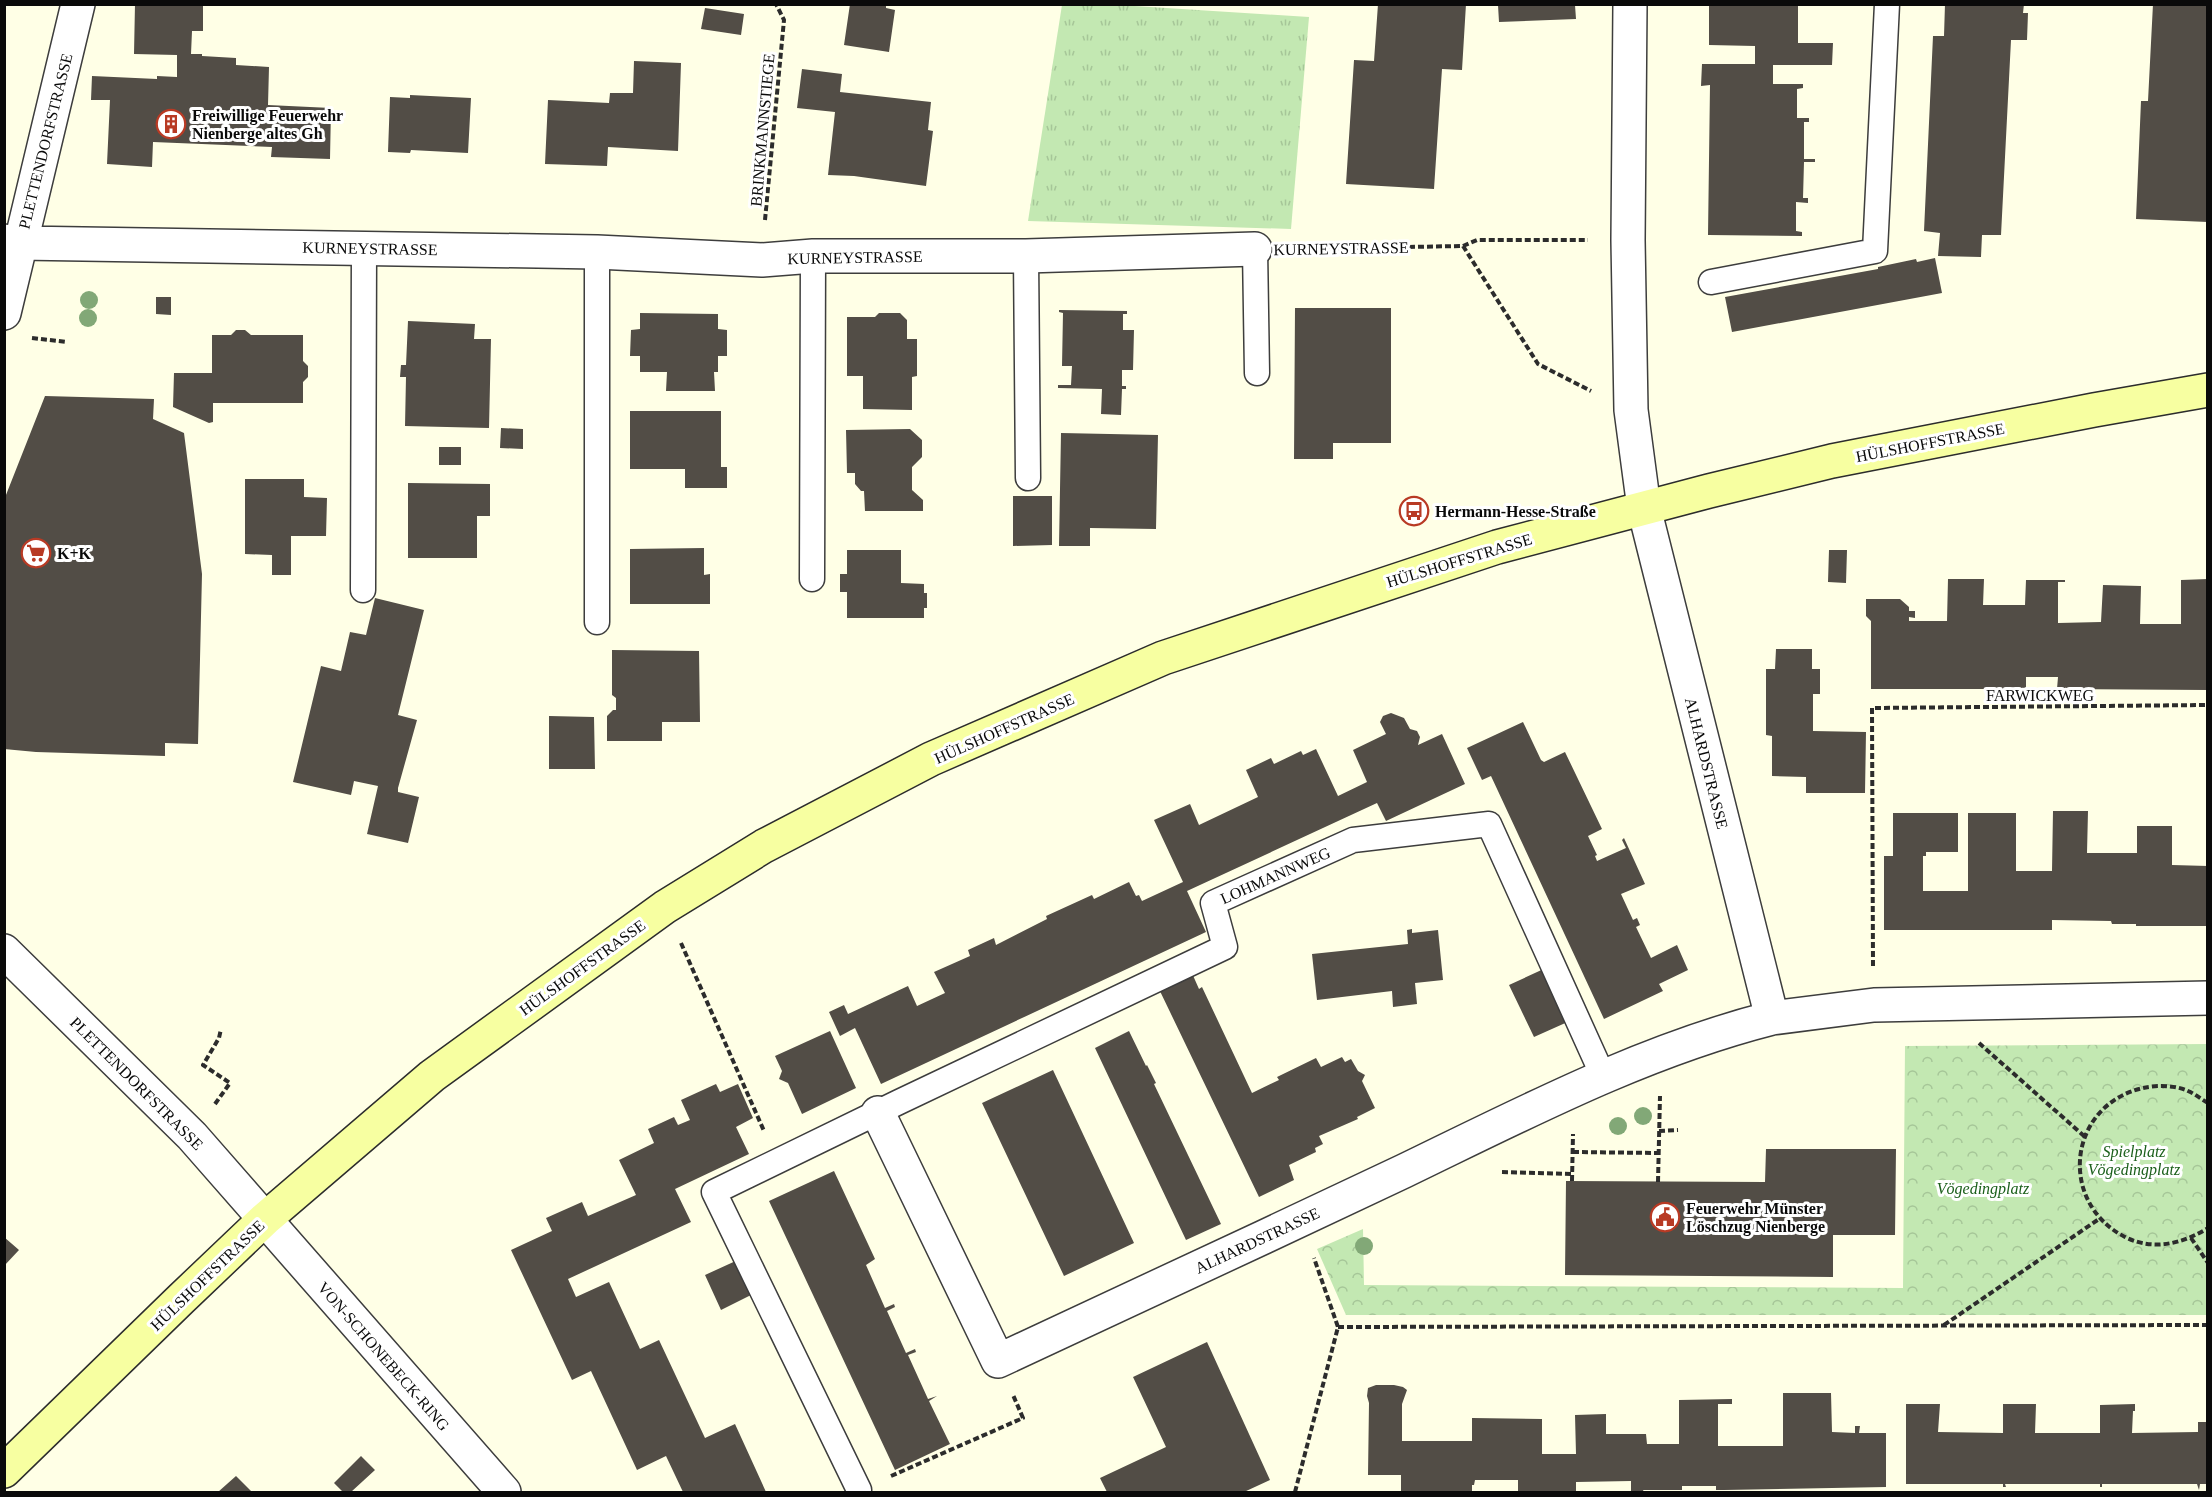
<svg xmlns="http://www.w3.org/2000/svg" width="2212" height="1497" viewBox="0 0 2212 1497" font-family="'Times New Roman',serif">
<style>
.grass{fill:url(#grass-tufts)}
.park{fill:url(#park-crowns)}
.building{fill:#524d46}
.lines{fill:none;stroke-linecap:round;stroke-linejoin:round}
.lane-casing{stroke:#3d3d3d;stroke-width:27}
.street-casing{stroke:#3d3d3d;stroke-width:36}
.secondary-casing{stroke:#2c2c2c;stroke-width:36}
.path{stroke:#2c2c2c;stroke-width:4;stroke-dasharray:6 3;stroke-linecap:butt}
.lane{stroke:#fff;stroke-width:24}
.street{stroke:#fff;stroke-width:33}
.secondary{stroke:#f7ffa1;stroke-width:33}
.tree{fill:#82a877}
.labels{text-anchor:middle;stroke-width:6;stroke-linejoin:round;paint-order:stroke}
.poi-label{font-size:16px;font-weight:bold;fill:#0a0a0a;stroke:#fff;text-anchor:start}
.street-label{font-size:16px;fill:#0a0a0a;stroke:#fff}
.park-label{font-size:16px;font-style:italic;fill:#1c601c;stroke:#fff}
</style>
<defs>
<pattern id="grass-tufts" width="24" height="20" patternUnits="userSpaceOnUse" patternTransform="scale(1.5)"><rect width="24" height="20" fill="#c3e8b2"/><path d="M3 7l-1-3M5 7V3M7 7l1-3M15 17l-1-3M17 17v-4M19 17l1-3" fill="none" stroke="#a6c698"/></pattern>
<pattern id="park-crowns" width="20" height="18" patternUnits="userSpaceOnUse" patternTransform="scale(1.5)"><rect width="20" height="18" fill="#c3e8b2"/><path d="M2 6a3 3 0 1 1 6 0M12 15a3 3 0 1 1 6 0" fill="none" stroke="#a6c698"/></pattern>
</defs>
<rect width="100%" height="100%" fill="#ffffe6"/>
<path class="grass" d="M1062,5H1119L1309,17L1291,229L1028,221Z"/>
<path class="park" d="M2207,1044V1315H1346L1317,1249L1363,1229L1364,1285L1903,1288L1905,1046Z"/>
<path class="building" d="M135,4H203V31H192L191,54H202V56L236,58V65L269,67L268,105L331,108L330,159L271,157L272,147L153,142L152,167L107,164L110,100H91L92,76L157,79V76L177,77V55L134,54Z
M850,4H886V8L895,10L889,52L844,45Z
M1378,4H1466L1462,70L1442,69L1434,189L1346,184L1354,60L1374,61Z
M1709,4H1798V43H1833L1832,65H1773V84H1803V88L1797,89V118H1809V122H1804V159H1815V162H1804L1803,198H1808V203L1796,202V231L1802,232V236L1708,235L1710,85L1701,86L1702,64H1755V46L1709,45Z
M1945,4H2024L2023,13H2028L2027,40H2011L2001,235H1982L1981,257L1938,256L1940,233L1924,231L1933,36H1944Z
M2153,4H2208V222L2136,219L2141,101H2148Z
M1498,5H1575L1576,19L1499,22Z
M705,8L744,14L741,35L701,29Z
M634,61L681,63L678,151L608,147L607,166L545,164L548,100L609,103L610,93H633Z
M802,69L842,74L840,92L931,102L928,130L933,131L926,186L854,176L828,175L835,112L797,108Z
M410,95L471,98L468,153L411,150L410,153L388,152L390,97L410,98Z
M1935,258L1942,293L1732,332L1725,297L1878,269V267L1916,259L1917,262Z
M156,297H171V315L156,314Z
M1295,308H1391V443H1333V459H1294Z
M1059,310L1127,311V314H1123V330H1134L1133,370H1122V386H1126V389H1122L1121,415L1101,414L1102,389L1058,388V385H1071L1072,366H1062L1063,313L1059,312Z
M640,313L718,314V329L727,330V356H718V372H714L715,391H666L667,372H640V356H630L631,330L640,329Z
M879,313H900L907,320V339H917V376L912,377V410L863,409V376H847V317H875Z
M408,321L475,324L474,339H491L489,428L405,426L406,377H400L401,365H406Z
M236,330H245L251,335H303V361L308,366V377L303,382V403H213V422L209,423L173,407L174,373H212V335H231Z
M45,396L154,399L153,419L184,433L202,574L198,744L165,743V756L36,752L4,749V500Z
M630,411H721V467H727V488H685V469H630Z
M501,428L523,429V449L500,448Z
M910,429L922,440V457L912,467V490L923,500V511H865L864,491H861L855,484V473H847L846,430Z
M1061,433L1158,435L1156,529L1090,528V546H1059Z
M439,447H461V465H439Z
M245,479H304V497L327,498L326,536H291V575H272V555L245,554Z
M408,483L490,484V516H477V558H408Z
M1013,496H1052V545L1013,546Z
M704,548V575L710,574V604H630V549Z
M847,550H901V583L924,584V593H927V608H924V618H847V592H840V574H847Z
M1829,550H1847L1846,583L1828,582Z
M1948,579H1984L1983,605H2025L2026,580H2065V582H2058V623L2101,622L2103,585L2141,586L2140,624H2181V580L2208,579V690L2057,689L2058,677H2026V689H1871V621L1866,616V599H1900L1909,607V611H1915V618L1909,617V621H1947Z
M375,598L424,610L398,715L417,720L398,788V792L419,797L408,843L367,834L378,786L354,781L351,795L293,782L321,666L341,671L350,632L366,635Z
M1776,649H1812V669H1820V694H1813V731L1866,732L1865,793H1806V777L1772,776V736L1766,735V669H1775Z
M612,650L699,651L700,722H662V741H607V716L613,710H616V698L612,695Z
M1391,713L1404,718L1410,729L1417,731L1420,737L1418,745L1442,734L1465,784L1386,821L1377,803L1187,891L1206,932L881,1084L855,1028L840,1036L829,1012L844,1005L848,1014L908,986L917,1006L945,993L934,972L970,956L968,950L994,938L996,945L1047,919L1046,916L1092,895L1094,899L1129,882L1136,896L1139,895L1142,901L1183,882L1154,820L1190,804L1199,825L1258,797L1246,770L1271,758L1274,764L1301,751L1303,755L1316,749L1338,796L1367,782L1353,750L1386,734L1380,722L1383,716Z
M549,716L594,717L595,769H549Z
M1523,722L1541,760L1544,762L1565,752L1602,829L1588,836L1597,855L1595,856L1597,861L1626,848L1622,840L1624,838L1645,884L1621,894L1633,920L1637,918L1640,925L1636,927L1651,958L1677,945L1688,970L1659,984L1663,991L1604,1019L1491,776L1482,780L1467,748Z
M2053,811H2088L2087,853H2137V826H2172V865L2208,866V926H2136V924H2112L2111,921L2052,920V930H1884V856H1893V813H1958V852H1926V856H1923V891H1968V813H2016V871H2052Z
M1412,929V933L1438,930L1443,980L1415,983L1417,1004L1393,1007L1392,991L1317,1000L1312,954L1408,944L1407,930Z
M1548,967L1572,1020L1534,1037L1509,985Z
M1191,971L1199,989L1202,987L1252,1093L1279,1080L1277,1077L1316,1058L1321,1067L1342,1057L1345,1062L1351,1059L1358,1071L1365,1075L1362,1081L1375,1108L1357,1117L1358,1119L1319,1136L1323,1144L1315,1148L1316,1152L1289,1165L1294,1180L1259,1197L1158,987Z
M830,1031L856,1088L802,1114L788,1083L779,1079L782,1071L775,1056Z
M1129,1031L1146,1066L1147,1065L1156,1083L1154,1084L1221,1224L1186,1240L1095,1048Z
M1053,1070L1134,1243L1064,1276L982,1103Z
M716,1084L720,1092L738,1084L753,1118L736,1127L749,1154L675,1189L691,1222L568,1279L576,1297L609,1282L640,1349L659,1340L705,1438L735,1424L766,1492H683L666,1456L637,1470L591,1371L572,1380L511,1250L552,1231L546,1218L582,1202L588,1216L636,1195L619,1160L654,1143L648,1129L674,1117L678,1125L690,1120L681,1100Z
M1766,1149H1896L1895,1235H1833V1277L1565,1275L1566,1181L1765,1182Z
M834,1171L875,1259L866,1265L885,1308L894,1304L895,1307L887,1311L906,1353L915,1349L916,1352L908,1355L928,1399L937,1396L929,1401L950,1444L895,1470L769,1201Z
M4,1237L19,1250L4,1266Z
M740,1259L755,1293L721,1310L705,1275Z
M1207,1342L1270,1480L1244,1492H1107L1100,1478L1166,1447L1133,1377Z
M1376,1385H1394L1403,1387L1407,1390L1402,1404V1441H1472V1418L1542,1419V1454H1576L1575,1415L1606,1414V1434H1646L1647,1444H1679V1400L1732,1399V1404H1718V1446H1783V1393H1831L1832,1432L1855,1433V1426H1860L1859,1433H1886V1487L1724,1490H1716V1486H1682V1490H1643L1644,1492H1631V1481L1576,1482V1491H1518V1480H1475L1474,1485H1472V1491H1401V1475H1368L1369,1403L1367,1396L1368,1388Z
M1906,1404H1940L1938,1432L2003,1433V1404H2036L2035,1433H2100V1405L2135,1404V1411H2133L2132,1433L2198,1432V1422H2208V1484H2200L2199,1490L2197,1484H2102V1487H2100V1484H2005L2006,1487H2003V1484H1906Z
M361,1456L375,1470L351,1492H343L334,1483Z
M236,1476L252,1492H218Z"/>
<g class="lines">
<g class="lane-casing">
<path id="lane" d="M1255,249L1257,373
M1026,256L1028,478
M1711,282L1875,251L1887,4
M812,579L813,256
M363,590L364,248
M597,622V252
M859,1490L714,1192L899,1102L1225,947L1213,903L1353,840L1489,824L1603,1076"/>
</g>
<g class="street-casing">
<path id="street" d="M1630,4L1628,240L1631,410L1644,508L1772,1018L1874,1005L2208,998
M4,241L20,243L597,252L762,260L813,256H1026L1255,249
M4,313L78,4
M4,951L192,1136L504,1492
M878,1113L998,1361C1133,1298 1269,1235 1404,1171C1524,1113 1642,1051 1772,1018"/>
</g>
<g class="secondary-casing">
<path id="secondary" d="M4,1471L181,1299L265,1219L432,1076L665,907L764,846L931,759L1163,658L1497,547L1709,491L1832,461L2094,410L2208,390"/>
</g>
<path class="path" d="M765,220L784,20L776,4
M1463,246L1477,240H1588
M1292,249L1463,246L1538,364L1591,391
M32,338L67,342
M681,943L764,1131
M1873,966L1872,708L2208,705
M1979,1043L2084,1136
M2208,1103C2201,1099 2195,1094 2188,1091C2175,1085 2156,1085 2143,1088C2068,1105 2057,1202 2125,1237C2153,1251 2182,1244 2208,1228
M215,1104L230,1083L203,1065L219,1038L221,1029
M1659,1131L1678,1130
M1573,1152L1658,1153
M1502,1172L1573,1174
M1572,1181L1573,1134
M1658,1182L1660,1096
M2191,1238L2208,1263
M1944,1325L2099,1219
M1338,1327L2208,1325
M891,1476L1023,1418L1013,1395
M1295,1492L1338,1327L1314,1258"/>
<use href="#lane" class="lane"/>
<use href="#street" class="street"/>
<use href="#secondary" class="secondary"/>
</g>
<g class="tree">
<circle cx="89" cy="300" r="9"/>
<circle cx="88" cy="318" r="9"/>
<circle cx="1643" cy="1116" r="9"/>
<circle cx="1618" cy="1126" r="9"/>
<circle cx="1364" cy="1246" r="9"/>
</g>
<defs>
<g id="building-ring" transform="scale(1.5)"><circle r="9.5" fill="#fff" stroke="#b83a24" stroke-width="1.5"/><path d="M-4-6H4V6H1V3H-1V6H-4ZM-2.5-4.3h1.7v1.8h-1.7ZM.8-4.3h1.7v1.8H.8ZM-2.5-1h1.7V.8h-1.7ZM.8-1h1.7V.8H.8Z" fill="#b83a24"/></g>
<g id="bus-ring" transform="scale(1.5)"><circle r="9.5" fill="#fff" stroke="#b83a24" stroke-width="1.5"/><path d="M-5-6H5V4H4V6H2V4H-2V6H-4V4H-5ZM-3.5-4V0h7V-4ZM-3.5 1.2v1.5H-2V1.2ZM2 1.2v1.5H3.5V1.2Z" fill="#b83a24"/></g>
<g id="supermarket-ring" transform="scale(1.5)"><circle r="9.5" fill="#fff" stroke="#b83a24" stroke-width="1.5"/><path d="M-6-5.5h2.5l.6 2H6L4.5 2H-2.5L-4.4-4H-6ZM-1.5 3.2a1.3 1.3 0 1 0 .1 0ZM3 3.2a1.3 1.3 0 1 0 .1 0Z" fill="#b83a24"/></g>
<g id="civic-ring" transform="scale(1.5)"><circle r="9.5" fill="#fff" stroke="#b83a24" stroke-width="1.5"/><path d="M-.6-6.5H3V-4.5H.6V-3L4-1V1h2V6H-6V1h2V-1L-.6-3ZM-1.2 2.5V6h2.4V2.5Z" fill="#b83a24"/></g>
</defs>
<g fill-rule="evenodd">
<use href="#building-ring" x="171" y="124"/>
<use href="#bus-ring" x="1414" y="511"/>
<use href="#supermarket-ring" x="36" y="553"/>
<use href="#civic-ring" x="1665" y="1217"/>
</g>
<g class="labels">
<g class="poi-label">
<text x="192" y="121">Freiwillige Feuerwehr<tspan x="192" dy="18">Nienberge altes Gh</tspan></text>
<text x="1435" y="517">Hermann-Hesse-Straße</text>
<text x="57" y="559">K+K</text>
<text x="1686" y="1214">Feuerwehr Münster<tspan x="1686" dy="18">Löschzug Nienberge</tspan></text>
</g>
<g class="street-label">
<text transform="translate(762 130) rotate(-85)" y="6">BRINKMANNSTIEGE</text>
<text transform="translate(45 141) rotate(-76)" y="6">PLETTENDORFSTRASSE</text>
<text transform="translate(370 248) rotate(1)" y="6">KURNEYSTRASSE</text>
<text transform="translate(1341 248) rotate(-1)" y="6">KURNEYSTRASSE</text>
<text transform="translate(855 257) rotate(-1)" y="6">KURNEYSTRASSE</text>
<text transform="translate(1930 442) rotate(-11)" y="6">HÜLSHOFFSTRASSE</text>
<text transform="translate(1459 560) rotate(-17)" y="6">HÜLSHOFFSTRASSE</text>
<text x="2040" y="701">FARWICKWEG</text>
<text transform="translate(1004 728) rotate(-24)" y="6">HÜLSHOFFSTRASSE</text>
<text transform="translate(1707 763) rotate(76)" y="6">ALHARDSTRASSE</text>
<text transform="translate(1275 875) rotate(-24)" y="6">LOHMANNWEG</text>
<text transform="translate(582 967) rotate(-36)" y="6">HÜLSHOFFSTRASSE</text>
<text transform="translate(137 1083) rotate(45)" y="6">PLETTENDORFSTRASSE</text>
<text transform="translate(1257 1240) rotate(-25)" y="6">ALHARDSTRASSE</text>
<text transform="translate(207 1275) rotate(-44)" y="6">HÜLSHOFFSTRASSE</text>
<text transform="translate(384 1356) rotate(49)" y="6">VON-SCHONEBECK-RING</text>
</g>
<g class="park-label">
<text x="2134" y="1157">Spielplatz<tspan x="2134" dy="18">Vögedingplatz</tspan></text>
<text x="1983" y="1194">Vögedingplatz</text>
</g>
</g>
<rect width="2212" height="1497" fill="none" stroke="#0a0a0a" stroke-width="12"/>
</svg>
